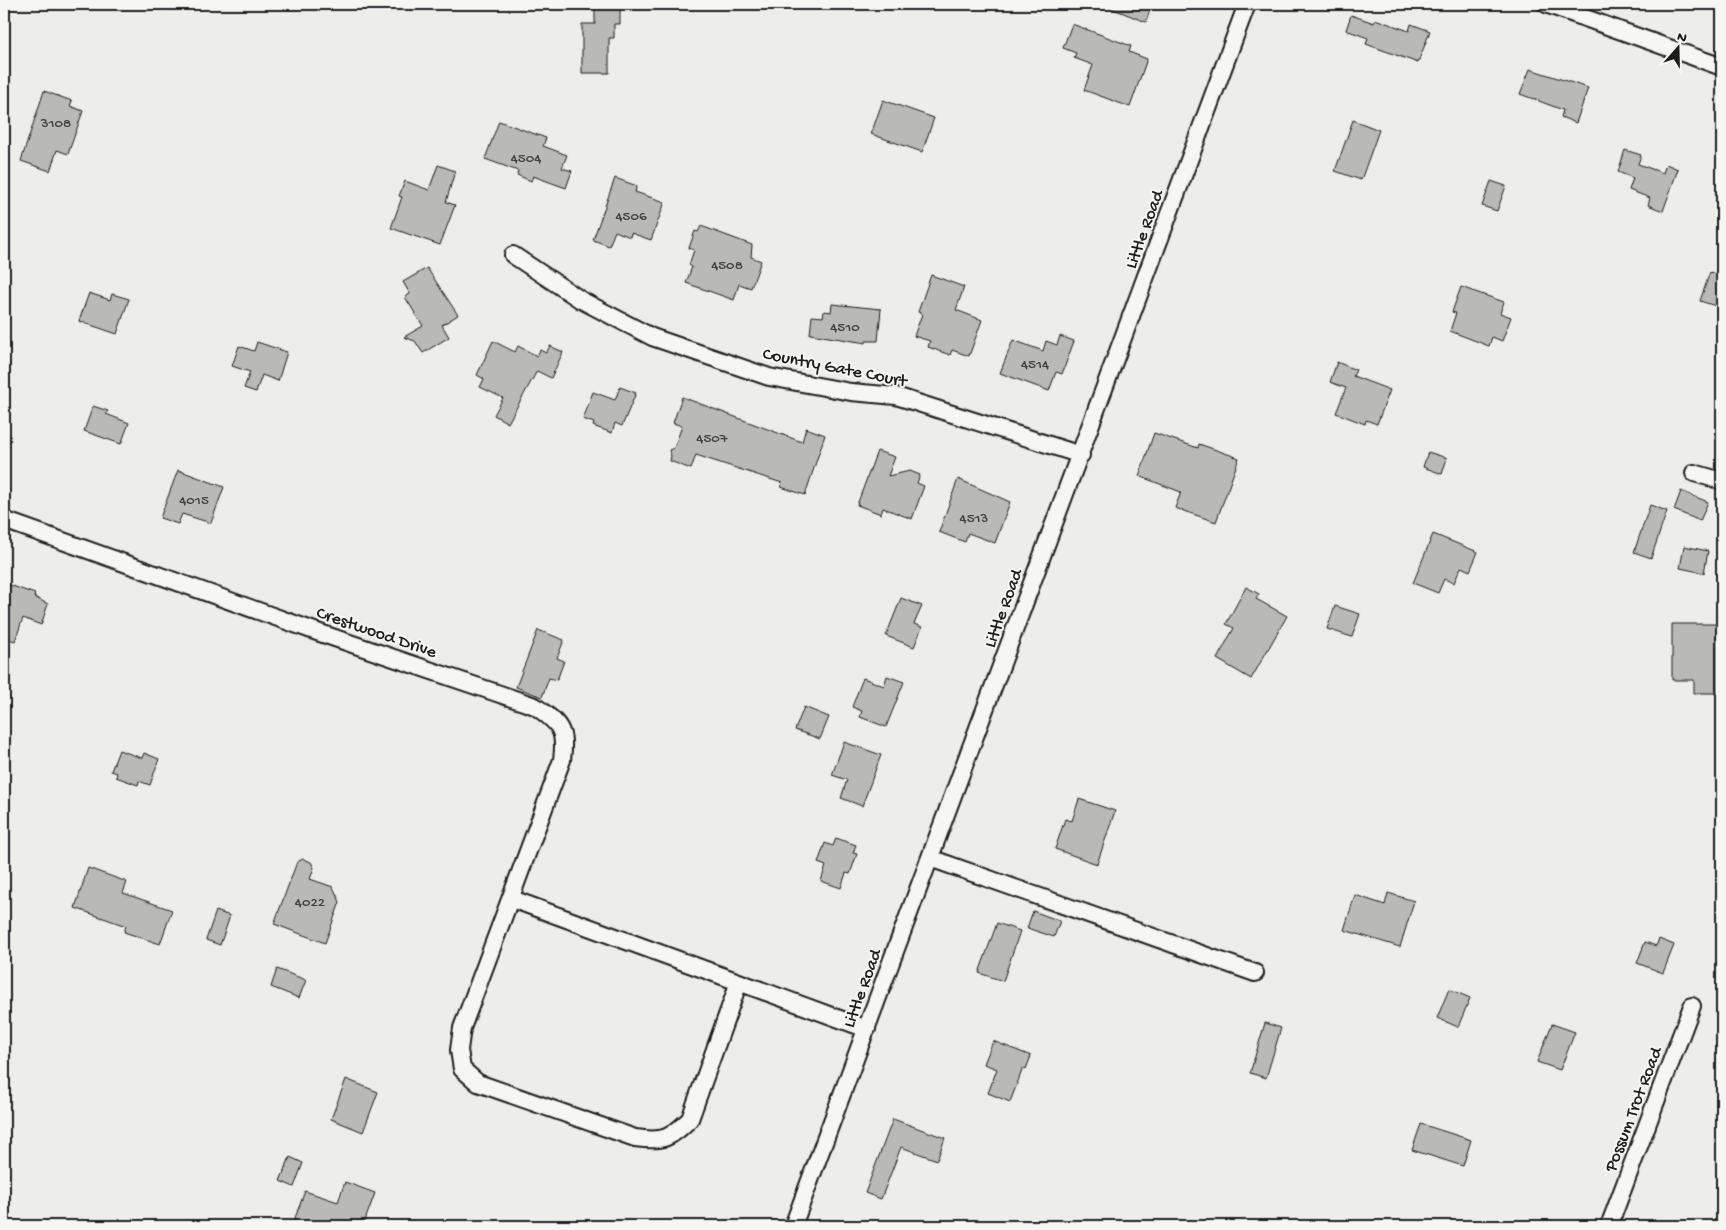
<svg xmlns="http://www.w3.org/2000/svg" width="1726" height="1230" viewBox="0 0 1726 1230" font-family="'Gochi Hand',sans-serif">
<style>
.building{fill:#b9b9b6;stroke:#1c1c1c}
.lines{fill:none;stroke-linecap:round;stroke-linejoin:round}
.minor-casing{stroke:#1c1c1c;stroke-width:20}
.minor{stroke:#f6f6f2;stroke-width:16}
.labels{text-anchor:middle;stroke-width:4;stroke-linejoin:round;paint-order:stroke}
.number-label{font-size:15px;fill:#434342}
.street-label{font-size:18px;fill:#1c1c1c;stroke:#f6f6f2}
</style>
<rect width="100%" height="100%" fill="#edede9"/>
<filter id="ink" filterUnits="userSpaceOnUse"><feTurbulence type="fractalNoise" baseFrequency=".02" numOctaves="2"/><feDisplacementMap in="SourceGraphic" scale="10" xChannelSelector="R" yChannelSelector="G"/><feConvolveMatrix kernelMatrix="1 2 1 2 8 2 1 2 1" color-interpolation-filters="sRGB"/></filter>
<g filter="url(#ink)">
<path class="building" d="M1101,4H1152L1146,22Z
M595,5H620V24H614V38H609V73H582V24H595Z
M1351,15L1374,23L1375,19L1409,31L1411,24L1430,31L1418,63L1366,44L1368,38L1346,30Z
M1072,24L1131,46L1129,52L1147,59L1130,107L1084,90L1093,65L1074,58L1076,53L1063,48Z
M1530,69L1588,88L1576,123L1561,117L1563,110L1520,94Z
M44,91L72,101L70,106L83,111L68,154L57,150L50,171L21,161Z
M883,100L934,118L922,152L871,134Z
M1353,120L1379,130L1361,180L1335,171Z
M499,121L546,138L543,146L567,155L562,168L572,171L566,188L533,176L531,181L517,175L518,171L485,159Z
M1625,150L1641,155L1638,164L1663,173L1666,164L1678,169L1663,211L1648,205L1650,198L1629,190L1633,178L1618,172Z
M438,165L455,171L446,202L455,205L440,245L391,228L402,197L399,196L405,181L429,190Z
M615,178L637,186L635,192L665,202L651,240L631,233L630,237L615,231L609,246L593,240Z
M1491,181L1506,186L1497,211L1482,206Z
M701,226L752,245L751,257L761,261L751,288L739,284L734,300L686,283L692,267L689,265L694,250L689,248L695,231L698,232Z
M427,268L458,315L442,325L449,337L423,353L415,341L404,337L423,326L405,297L410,294L403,282Z
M1710,272L1722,276V308L1700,301Z
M931,275L964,287L956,310L982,320L969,356L952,350L950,355L928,347L930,341L914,336L922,314L918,312Z
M1461,287L1504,302L1500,313L1511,317L1502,341L1492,337L1489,346L1450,331L1456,313L1452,312Z
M89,293L110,300L112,294L129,299L117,334L79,321Z
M832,304L881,309L878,341H866V343L810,334L812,316L823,317L824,311L831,312Z
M1060,336L1074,341L1062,374L1056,372L1049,391L1000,373L1013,340L1043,351L1046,341L1057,345Z
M493,341L515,352L518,346L537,356L540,350L546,353L550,346L563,352L551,378L537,371L508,423L494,415L503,398L480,387L484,379L477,375Z
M257,342L287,352L278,381L262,375L256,392L244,388L250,372L232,366L239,346L254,351Z
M1337,362L1356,370L1353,376L1390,390L1377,424L1366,420L1365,424L1336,413L1346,388L1330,382Z
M620,387L636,393L622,426L615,423L612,433L593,426L594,423L583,419L593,392L615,400Z
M682,397L802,442L806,428L825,435L805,495L781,487L782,483L696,455L691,469L670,461L671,456L669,450L674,448L682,426L673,423Z
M93,406L108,411L106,414L129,423L121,444L84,431Z
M1154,433L1198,448L1199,444L1239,458L1216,522L1175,508L1181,492L1139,476Z
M877,451L895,457L888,476L910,471L920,475L917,483L924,486L912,519L883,508L881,514L857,505Z
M1428,452L1447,458L1442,474L1423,467Z
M178,470L224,487L211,523L182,514L178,524L160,518Z
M958,479L1010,502L995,543L968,533L965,542L939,532Z
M1681,491L1708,502L1700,521L1674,510Z
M1650,505L1667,511L1651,558L1634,552Z
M1433,534L1478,552L1470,571L1461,567L1454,583L1444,579L1438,593L1413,583Z
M1684,546L1708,551L1704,573L1680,568Z
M4,583L35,594L34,597L48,604L41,625L23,618L15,641L4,637Z
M1246,587L1259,594L1256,599L1287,616L1251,679L1217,659L1234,628L1226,624Z
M901,598L922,606L914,624L922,627L914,647L886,636Z
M1335,606L1360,614L1352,637L1327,629Z
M1672,624H1719V693H1694V680H1672Z
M538,630L564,640L557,658L564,661L557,680L549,678L542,697L516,687Z
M887,676L904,682L886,727L860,717L862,711L852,707L863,678L884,686Z
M804,707L829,717L820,739L795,730Z
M844,742L881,755L862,806L841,798L847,780L832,775Z
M119,750L142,758L144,753L159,759L150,785L139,781L138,785L116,777L117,773L111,771Z
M1079,799L1115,811L1097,864L1055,849L1065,819L1072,821Z
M836,838L856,845L853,853L857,854L850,874L846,873L841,888L821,881L826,866L818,863L825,843L833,846Z
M303,859L311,862L314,868L310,879L333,887L340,902L325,943L274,924L297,862Z
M88,868L127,882L123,893L172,910L160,944L124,932L126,926L75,908Z
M1388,893L1414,901L1400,947L1344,930L1355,895L1385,905Z
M216,911L230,916L220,945L206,940Z
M1033,911L1060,921L1054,937L1027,928Z
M997,923L1020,931L1003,981L979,973Z
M1659,939L1674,945L1663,973L1637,963L1645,942L1656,946Z
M277,969L306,980L299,998L271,987Z
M1449,989L1470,998L1458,1027L1437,1018Z
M1265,1023L1281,1028L1266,1078L1250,1073Z
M1552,1024L1575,1032L1560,1070L1537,1062Z
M993,1041L1031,1056L1026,1069L1023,1068L1010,1102L988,1093L997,1069L984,1064Z
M346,1079L378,1092L363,1132L331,1119Z
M893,1119L945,1138L937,1160L901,1147L881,1199L865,1193Z
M1421,1124L1471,1140L1463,1166L1412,1150Z
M290,1157L303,1163L294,1187L280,1181Z
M345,1182L375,1193L363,1226H292L305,1191L338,1202Z"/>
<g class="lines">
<g class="minor-casing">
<path id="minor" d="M1546,4L1722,67
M513,255L581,300L652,337L769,377L851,392L896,396L1081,455
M1694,473L1722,481
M4,520L320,633L535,706C560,724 566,729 562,760L462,1028L459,1050L462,1069L478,1083L635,1138C664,1142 669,1139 690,1119L739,982
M930,858L1255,973
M512,899L867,1029
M793,1226L1247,4
M1609,1226L1692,1006"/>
</g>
<use href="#minor" class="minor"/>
</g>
</g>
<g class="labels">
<g class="number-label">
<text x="56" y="127">3108</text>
<text x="526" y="162">4504</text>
<text x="631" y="220">4506</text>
<text x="727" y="269">4508</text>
<text x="845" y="331">4510</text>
<text x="1035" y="368">4514</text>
<text x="712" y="442">4507</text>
<text x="194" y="504">4015</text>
<text x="974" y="522">4513</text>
<text x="310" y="906">4022</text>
</g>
<g class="street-label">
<text transform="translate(1143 229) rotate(-70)" y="6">Little Road</text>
<text transform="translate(835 366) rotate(11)" y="6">Country Gate Court</text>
<text transform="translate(1002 608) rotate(-70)" y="6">Little Road</text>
<text transform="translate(377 631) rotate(19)" y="6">Crestwood Drive</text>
<text transform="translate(861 988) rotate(-70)" y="6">Little Road</text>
<text transform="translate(1632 1109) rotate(-69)" y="6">Possum Trot Road</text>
</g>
</g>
<rect width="1726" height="1230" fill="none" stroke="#f6f6f2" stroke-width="20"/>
<rect x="10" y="10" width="1706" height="1210" fill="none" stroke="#1c1c1c" stroke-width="2" filter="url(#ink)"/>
<g transform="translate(1678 48) rotate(20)" stroke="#f6f6f2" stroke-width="4" paint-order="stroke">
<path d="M0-4L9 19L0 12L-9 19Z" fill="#1c1c1c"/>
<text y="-8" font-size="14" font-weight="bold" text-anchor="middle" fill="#1c1c1c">N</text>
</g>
</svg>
